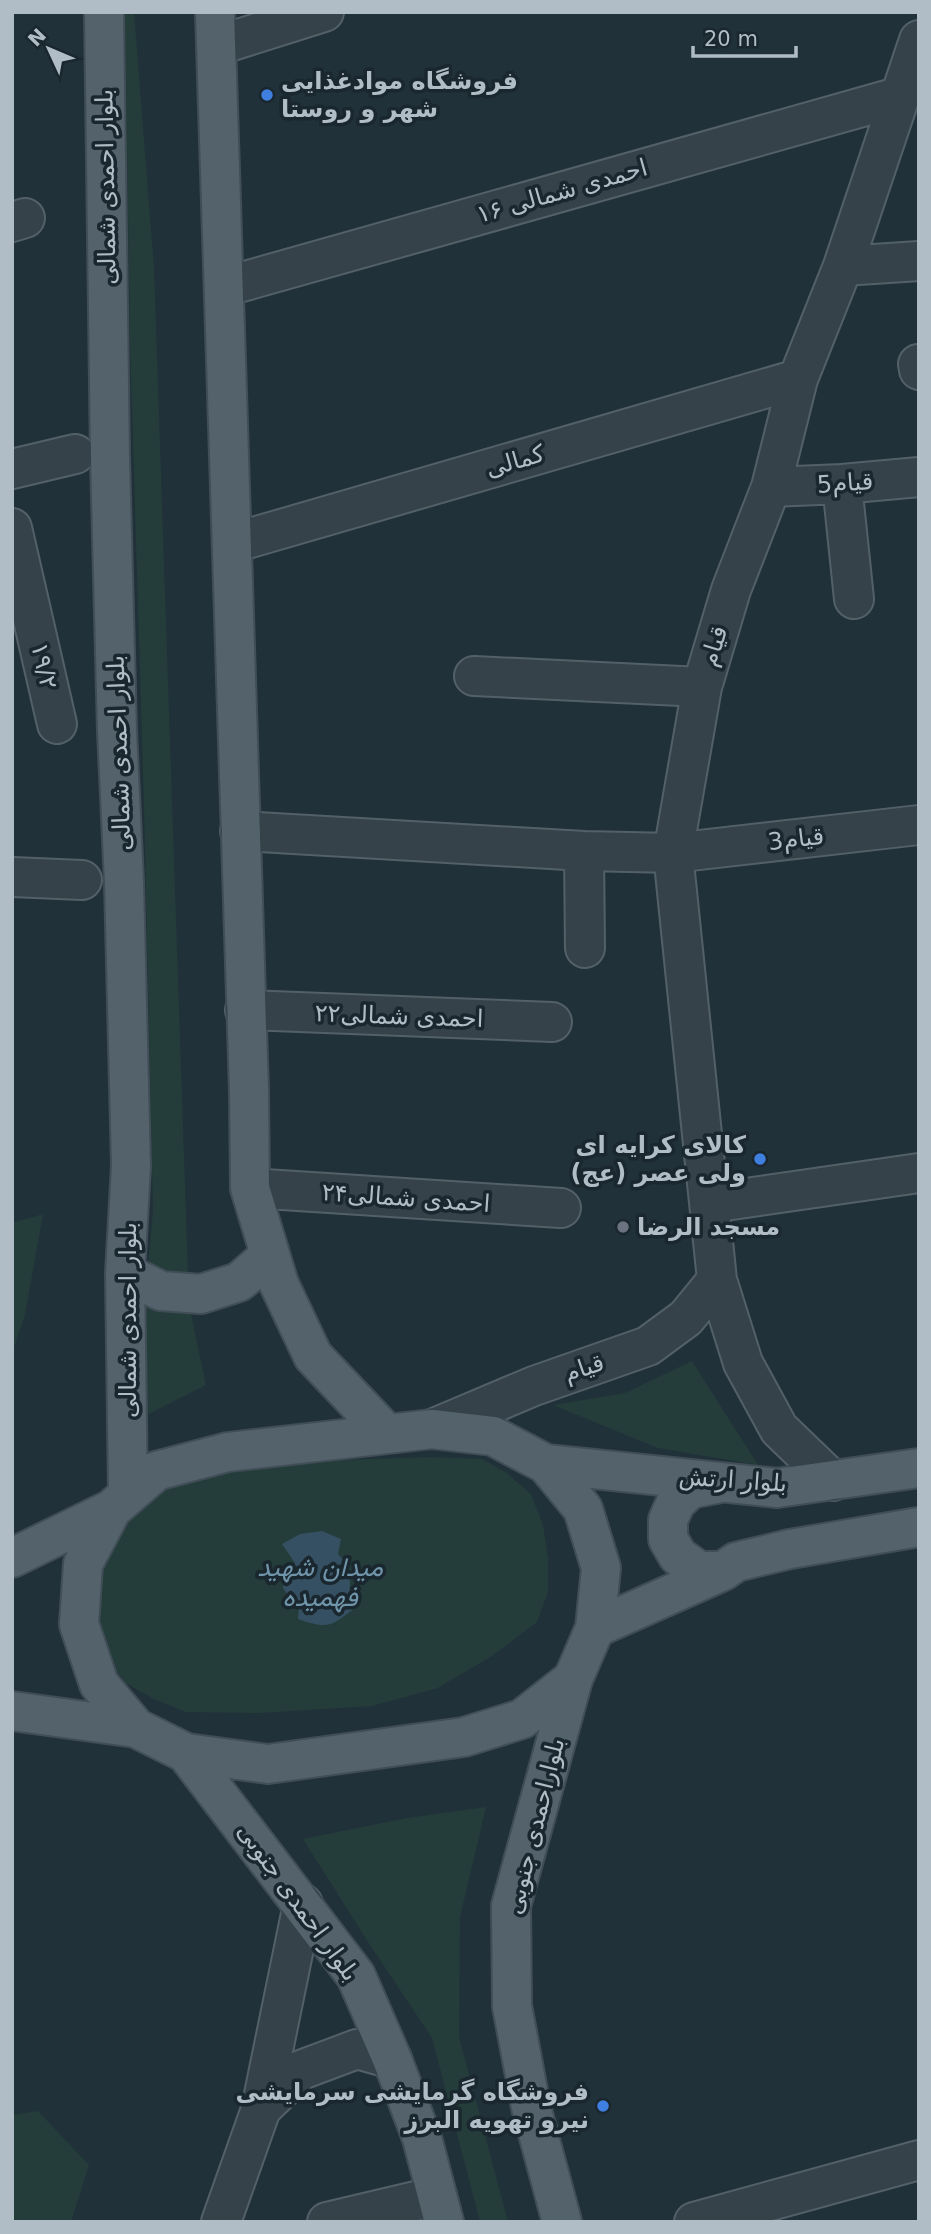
<svg xmlns="http://www.w3.org/2000/svg" width="931" height="2234" viewBox="0 0 931 2234" font-family="'DejaVu Sans',Vazirmatn,sans-serif">
<style>
.green{fill:#243d3a}
.water{fill:#355062}
.lines{fill:none;stroke-linecap:round;stroke-linejoin:round}
.minor-casing{stroke:#536068;stroke-width:42}
.major-casing{stroke:#414e57;stroke-width:42}
.minor{stroke:#35424a;stroke-width:38}
.major{stroke:#53626b;stroke-width:38}
.shop-dot{fill:#3f7fe0;stroke:#1a272f;stroke-width:2.5}
.worship-dot{fill:#6b7280;stroke:#1a272f;stroke-width:2.5}
.labels{text-anchor:middle;stroke-width:7;stroke-linejoin:round;paint-order:stroke}
.poi-label{font-size:24px;font-weight:bold;fill:#b0bdc7;stroke:#1a272f;text-anchor:start}
.street-label{font-size:24px;fill:#b0bdc7;stroke:#1a272f}
.water-label{font-size:26px;font-style:italic;fill:#7095aa;stroke:#1a272f}
</style>
<rect width="100%" height="100%" fill="#21313a"/>
<path class="green" d="M125,12H134L154,268L189,1305L206,1385L135,1421L153,1210L144,805L130,342Z
M43,1214L25,1315L12,1353V1223Z
M692,1361L758,1465L658,1448L553,1405L625,1393Z
M430,1457L482,1459L507,1473L531,1494L543,1525L548,1558V1592L537,1622L492,1656L438,1688L372,1706L259,1713L186,1712L154,1699L125,1683L106,1656L96,1611L100,1567L121,1527L143,1503L167,1488L232,1469L340,1460Z
M486,1807L460,1917L459,2037L508,2222H480L432,2038L368,1942L303,1839L407,1818Z
M38,2111L89,2165L71,2222H12V2115Z"/>
<path class="water" d="M322,1531L341,1539L338,1554C351,1568 352,1580 348,1599L356,1607C331,1626 330,1630 298,1619L299,1606L293,1603L283,1588L285,1573L295,1563L282,1544L300,1534Z"/>
<g class="lines">
<g class="minor-casing">
<path id="minor" d="M216,46L324,12
M12,222L25,218
M843,266L919,261
M224,287L901,96
M918,364L919,370
M12,469L75,454
M842,484L854,599
M771,487L842,484L919,477
M12,528L57,724
M233,543L798,379
M474,676L702,687
M240,831L584,851L673,853L919,825
M584,851L585,948
M12,877L82,880
M245,1010L552,1022
M250,1188L561,1208
M711,1203L919,1173
M432,1429L534,1386L648,1346L686,1318L717,1280
M833,1481L779,1429L743,1363L717,1280L673,853L702,687L731,590L771,487L798,379L843,266L919,40
M261,2109L301,2070L357,2049L392,2059
M221,2222L261,2109L303,1904
M327,2222L437,2196
M694,2222L919,2160"/>
</g>
<g class="major-casing">
<path id="major" d="M104,12L110,458L117,731L124,882L131,1166L125,1273L128,1494
M215,12L249,1091L250,1188L279,1284L313,1356L387,1434
M125,1273L161,1291L201,1294L239,1282L269,1256
M546,1464L583,1509L601,1568L595,1628L573,1679L522,1719L464,1737L268,1764L186,1753L136,1728L99,1684L79,1624L83,1564L112,1509L156,1471L228,1452L432,1429L493,1436L546,1464L777,1488L919,1468
M721,1483L690,1489L676,1502L668,1520V1539L678,1556L699,1571H723
M12,1558L112,1509
M595,1628L723,1571L736,1562L790,1549L919,1527
M12,1711L136,1728
M186,1753L356,1976L392,2059L422,2138L444,2222
M562,2222L531,2107L512,2006L511,1906L573,1679"/>
</g>
<use href="#minor" class="minor"/>
<use href="#major" class="major"/>
</g>
<g class="shop-dot">
<circle cx="267" cy="95" r="7"/>
<circle cx="760" cy="1159" r="7"/>
<circle cx="603" cy="2106" r="7"/>
</g>
<circle class="worship-dot" cx="623" cy="1227" r="7"/>
<g class="labels">
<g class="poi-label">
<text x="281" y="89">فروشگاه موادغذایی<tspan x="281" dy="28">شهر و روستا</tspan></text>
<text x="746" y="1153" text-anchor="end">کالای کرایه ای<tspan x="746" dy="28">ولی عصر (عج)</tspan></text>
<text x="637" y="1235">مسجد الرضا</text>
<text x="589" y="2100" text-anchor="end">فروشگاه گرمایشی سرمایشی<tspan x="589" dy="28">نیرو تهویه البرز</tspan></text>
</g>
<g class="street-label">
<text transform="translate(106 187) rotate(-91)" y="8">بلوار احمدی شمالی</text>
<text transform="translate(562 191) rotate(-16)" y="8">احمدی شمالی ۱۶</text>
<text transform="translate(515 461) rotate(-16)" y="8">کمالی</text>
<text transform="translate(845 483) rotate(-4)" y="8">قیام5</text>
<text transform="translate(714 646) rotate(-73)" y="8">قیام</text>
<text transform="translate(44 666) rotate(77)" y="8">۱۹/۲</text>
<text transform="translate(119 753) rotate(-92)" y="8">بلوار احمدی شمالی</text>
<text transform="translate(796 839) rotate(-7)" y="8">قیام3</text>
<text transform="translate(399 1016) rotate(2)" y="8">احمدی شمالی۲۲</text>
<text transform="translate(406 1198) rotate(4)" y="8">احمدی شمالی۲۴</text>
<text transform="translate(128 1320) rotate(-90)" y="8">بلوار احمدی شمالی</text>
<text transform="translate(584 1368) rotate(-19)" y="8">قیام</text>
<text transform="translate(733 1480) rotate(4)" y="8">بلوار ارتش</text>
<text transform="translate(535 1826) rotate(-76)" y="8">بلواراحمدی جنوبی</text>
<text transform="translate(298 1902) rotate(54)" y="8">بلوار احمدی جنوبی</text>
</g>
<g class="water-label">
<text x="320" y="1576">میدان شهید<tspan x="320" dy="30">فهمیده</tspan></text>
</g>
</g>
<rect width="931" height="2234" fill="none" stroke="#b0bdc7" stroke-width="28"/>
<g transform="translate(49 49) rotate(314)" stroke="#1a272f" stroke-width="5" paint-order="stroke">
<path d="M0-5L12 26L0 18L-12 26Z" fill="#b0bdc7"/>
<text y="-10" font-size="19" font-weight="bold" text-anchor="middle" fill="#b0bdc7">N</text>
</g>
<path d="M693 46v10h103v-10" fill="none" stroke="#b0bdc7" stroke-width="3.5"/>
<text x="704" y="46" font-size="21" fill="#b0bdc7" stroke="#1a272f" stroke-width="5" paint-order="stroke">20 m</text>
</svg>
